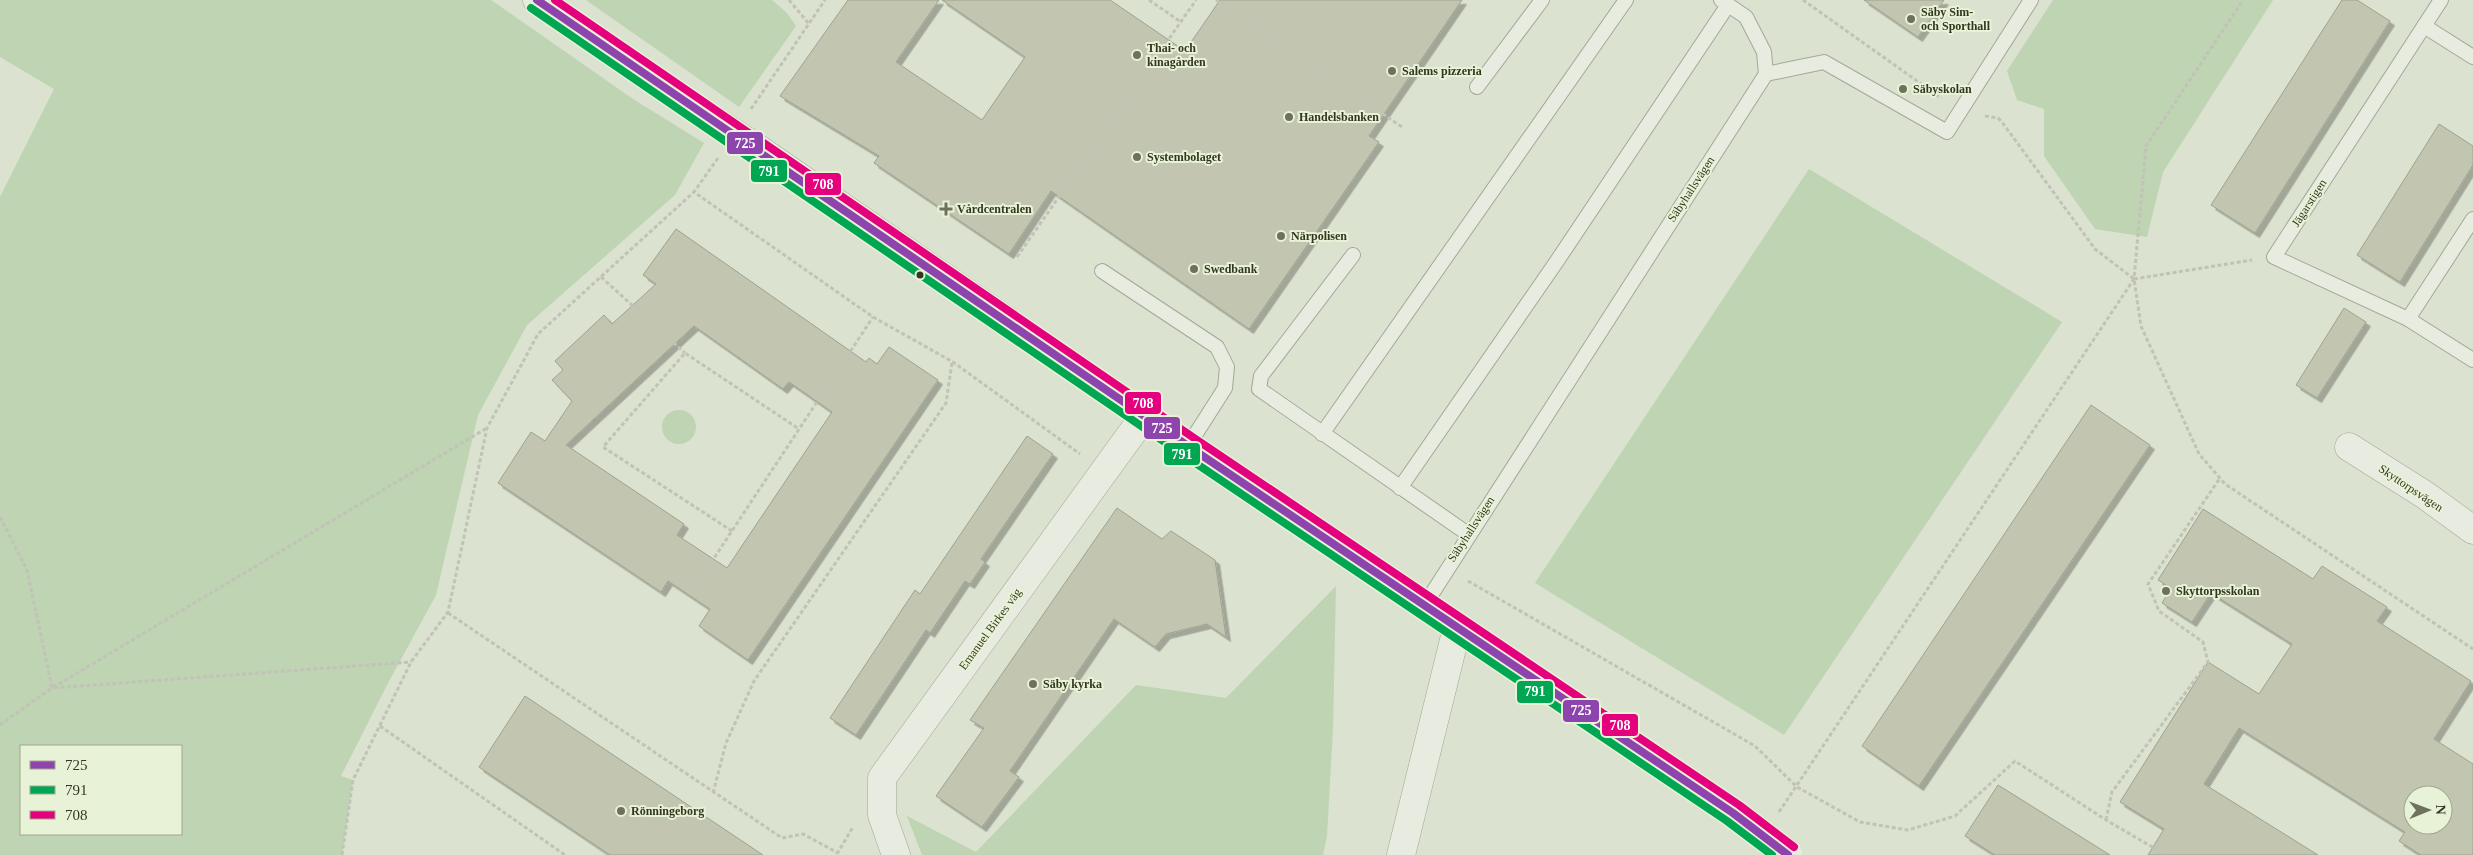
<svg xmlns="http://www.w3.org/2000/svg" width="2473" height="855" viewBox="0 0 2473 855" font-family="Georgia,serif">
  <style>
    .green { fill: #bed4b3; fill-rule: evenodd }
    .building { fill: #c2c6b0; stroke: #9ea28e; fill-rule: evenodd; filter: url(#shadow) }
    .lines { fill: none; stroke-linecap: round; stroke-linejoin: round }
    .service-casing { stroke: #a3a897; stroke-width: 16 }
    .minor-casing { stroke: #a3a897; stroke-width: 29 }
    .tertiary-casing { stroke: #a3a897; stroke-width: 29 }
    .path { stroke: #c0c3b6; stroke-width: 3; stroke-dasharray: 4 2.5; stroke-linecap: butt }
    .service { stroke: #e7ebe0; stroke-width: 14 }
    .minor { stroke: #e7ebe0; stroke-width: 28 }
    .tertiary { stroke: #e7ebe0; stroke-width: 28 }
    .tertiary-bridge-casing { stroke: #a3a897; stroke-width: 29; stroke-linecap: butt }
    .tertiary-bridge { stroke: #e7ebe0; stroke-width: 28 }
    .bus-1-casing { stroke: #e8f2d6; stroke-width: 11 }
    .bus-2-casing { stroke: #e8f2d6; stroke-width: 11 }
    .bus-3-casing { stroke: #e8f2d6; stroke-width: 11 }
    .bus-1 { stroke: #8e44ad; stroke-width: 8 }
    .bus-2 { stroke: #00a651; stroke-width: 8 }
    .bus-3 { stroke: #e5007d; stroke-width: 8 }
    .poi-dot { fill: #6e725d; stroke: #e8f2d6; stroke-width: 2 }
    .bus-dot { fill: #333620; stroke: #e8f2d6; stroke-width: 2 }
    .labels { text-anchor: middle; stroke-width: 4; stroke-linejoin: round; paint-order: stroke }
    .poi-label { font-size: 12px; font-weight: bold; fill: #333620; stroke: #e8f2d6; text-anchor: start }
    .street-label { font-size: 12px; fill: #333620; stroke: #e8f2d6 }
    .line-badge { stroke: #e8f2d6; stroke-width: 2 }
    .badge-label { font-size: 14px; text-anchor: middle; font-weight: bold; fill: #fff }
  </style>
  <defs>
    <filter id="shadow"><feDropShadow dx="4.5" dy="4.5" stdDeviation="0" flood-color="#0004"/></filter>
  </defs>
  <rect width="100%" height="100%" fill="#dbe2cf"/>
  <g class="green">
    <path d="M 0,0 L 491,0 L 633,99 L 704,143 L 675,195 L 527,325 L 478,415 L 436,595 L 387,685 L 341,776 L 353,780 L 342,855 L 0,855 L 0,197 L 54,89 L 0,57 ZM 21,746 L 181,746 L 181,834 L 21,834 Z"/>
    <path d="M 586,0 L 772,0 L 787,13 L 796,26 L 739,107 Z"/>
    <path d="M 2053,0 L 2273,0 L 2163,172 L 2147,237 L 2095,229 L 2044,156 L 2044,109 L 2017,100 L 2007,71 Z"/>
    <path d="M 1809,169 L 2062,322 L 1784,735 L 1535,583 Z"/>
    <circle cx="679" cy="427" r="17"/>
    <path d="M 1336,586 L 1333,729 L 1327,836 L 1323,855 L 922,855 L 907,816 L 976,852 L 1136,685 L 1226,698 Z"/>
  </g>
  <g class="building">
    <path d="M 848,0 L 939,0 L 896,62 L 982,120 L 1025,57 L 942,0 L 1110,0 L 1185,51 L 1220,0 L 1462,0 L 1369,136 L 1379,142 L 1249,329 L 1051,191 L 1009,254 L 874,163 L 879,156 L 780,96 Z"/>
    <path d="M 1864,0 L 1944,0 L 1918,37 Z"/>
    <path d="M 2342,0 L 2357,0 L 2390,21 L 2255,233 L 2211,205 Z"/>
    <path d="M 2439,124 L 2473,146 L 2473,165 L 2400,282 L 2357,255 Z"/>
    <path d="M 676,229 L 866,362 L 869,358 L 877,364 L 889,347 L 938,380 L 748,660 L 699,626 L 710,609 L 668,581 L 661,592 L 498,483 L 531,432 L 545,441 L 572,401 L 552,380 L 563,370 L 555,361 L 604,315 L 612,324 L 656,284 L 643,275 ZM 694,326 L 783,389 L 789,382 L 832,412 L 727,568 L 677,535 L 684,524 L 566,445 Z"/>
    <path d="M 2344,308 L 2366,322 L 2317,398 L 2296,385 Z"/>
    <path d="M 2091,405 L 2150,445 L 1919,786 L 1862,746 Z"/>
    <path d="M 1027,436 L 1053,454 L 981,559 L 985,562 L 970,584 L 965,581 L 930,633 L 926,630 L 856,735 L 830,718 L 915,590 L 920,594 Z"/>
    <path d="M 1117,508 L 1162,539 L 1171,531 L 1215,560 L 1226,637 L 1207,624 L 1166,634 L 1155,647 L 1114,619 L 1010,771 L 1019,777 L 982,827 L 936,796 L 984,728 L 970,720 Z"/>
    <path d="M 2203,509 L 2313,579 L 2322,566 L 2387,607 L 2377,621 L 2471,681 L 2434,739 L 2473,764 L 2473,855 L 2421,855 L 2399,841 L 2405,832 L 2239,728 L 2204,784 L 2318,855 L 2148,855 L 2164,829 L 2120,802 L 2208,662 L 2259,694 L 2292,644 L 2211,593 L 2192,622 L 2162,603 L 2171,588 L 2158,580 ZM 2413,795 L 2443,795 L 2443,825 L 2413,825 Z"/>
    <path d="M 525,696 L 763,855 L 610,855 L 479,767 Z"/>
    <path d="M 1998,785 L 2110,855 L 1995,855 L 1965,836 Z"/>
  </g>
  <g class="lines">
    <defs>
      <g id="service">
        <path d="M 1721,0 L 1746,17 L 1764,52 L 1766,74"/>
        <path d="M 2441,0 L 2274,257 L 2408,319 L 2473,360"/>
        <path d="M 2424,26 L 2473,57"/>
        <path d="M 1477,87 L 1542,0"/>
        <path d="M 1353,255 L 1261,376 L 1259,389 L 1468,534"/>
        <path d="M 1102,271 L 1217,347 L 1227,367 L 1225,388 L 1188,446"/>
        <path d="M 2408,319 L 2473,219"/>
        <path d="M 1322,434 L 1626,0"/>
        <path d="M 1400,488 L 1557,261 L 1728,5"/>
        <path d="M 1424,606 L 1766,74 L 1824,62 L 1947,132 L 2031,0"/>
      </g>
      <g id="minor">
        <path d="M 2349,447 L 2425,495 L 2473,530"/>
        <path d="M 896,855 L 882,815 L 882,778 L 1145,415"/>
        <path d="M 1401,855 L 1457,628"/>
      </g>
      <g id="tertiary">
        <path d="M 537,0 L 712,119"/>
        <path d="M 757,148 L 1188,446 L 1733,813"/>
      </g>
    </defs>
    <use href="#service" class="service-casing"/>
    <use href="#minor" class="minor-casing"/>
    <use href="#tertiary" class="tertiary-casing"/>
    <g class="path">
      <path d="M 789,0 L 809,24"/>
      <path d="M 1149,0 L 1181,22"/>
      <path d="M 1216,0 L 1402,127"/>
      <path d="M 1803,0 L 1941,98"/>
      <path d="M 751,109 L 825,0"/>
      <path d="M 1985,116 L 1998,118 L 2002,122 L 2095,249 L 2134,279 L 2141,326 L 2199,454 L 2225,484 L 2473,649"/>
      <path d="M 718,158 L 694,192 L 873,317 L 953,362 L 1080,454"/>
      <path d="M 1017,257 L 1196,0"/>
      <path d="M 601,277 L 685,353"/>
      <path d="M 2134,279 L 2252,260"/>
      <path d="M 0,517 L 27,570 L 52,688 L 411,662"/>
      <path d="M 732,531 L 603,447 L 685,353 L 799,429"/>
      <path d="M 1468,581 L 1755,746 L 1797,787 L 1860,822 L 1908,830 L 1955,816 L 2015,761 L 2106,820 L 2166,855"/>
      <path d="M 693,590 L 873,317"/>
      <path d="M 448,613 L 782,838 L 803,834 L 838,853"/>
      <path d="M 0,725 L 52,688 L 487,428"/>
      <path d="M 380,726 L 565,855"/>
      <path d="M 713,793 L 726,743 L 754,681 L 946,403 L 952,362"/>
      <path d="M 1779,812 L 2134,279 L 2146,146 L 2243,0"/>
      <path d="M 2106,820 L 2112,792 L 2208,662 L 2203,642 L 2159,611 L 2148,584 L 2220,478"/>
      <path d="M 837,854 L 853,827"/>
      <path d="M 342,855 L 353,780 L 411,662 L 448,612 L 487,428 L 538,334 L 694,192"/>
    </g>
    <use href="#service" class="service"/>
    <use href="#minor" class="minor"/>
    <use href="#tertiary" class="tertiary"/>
    <defs>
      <g id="tertiary-bridge">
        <path d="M 712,119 L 757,148"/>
        <path d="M 1733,813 L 1788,854"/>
      </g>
    </defs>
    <use href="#tertiary-bridge" class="tertiary-bridge-casing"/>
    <use href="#tertiary-bridge" class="tertiary-bridge"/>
    <defs>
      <path id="bus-1" d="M 537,0 L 1188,446 L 1733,813 L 1788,855"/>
      <path id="bus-2" d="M 531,8 L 1182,454 L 1727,821 L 1772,855"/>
      <path id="bus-3" d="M 555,0 L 1194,438 L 1739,805 L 1794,847"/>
    </defs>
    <use href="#bus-1" class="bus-1-casing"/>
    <use href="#bus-2" class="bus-2-casing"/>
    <use href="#bus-3" class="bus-3-casing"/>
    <use href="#bus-1" class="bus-1"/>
    <use href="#bus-2" class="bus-2"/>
    <use href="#bus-3" class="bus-3"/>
  </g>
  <g class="poi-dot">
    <circle cx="1911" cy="19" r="5"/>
    <circle cx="1137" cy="55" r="5"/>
    <circle cx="1392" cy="71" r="5"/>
    <circle cx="1903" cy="89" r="5"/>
    <circle cx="1289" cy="117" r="5"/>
    <circle cx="1137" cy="157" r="5"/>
    <path d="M943.5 201.5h5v5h5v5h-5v5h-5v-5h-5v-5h5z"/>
    <circle cx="1281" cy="236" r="5"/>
    <circle cx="1194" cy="269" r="5"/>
    <circle cx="2166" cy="591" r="5"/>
    <circle cx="1033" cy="684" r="5"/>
    <circle cx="621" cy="811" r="5"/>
  </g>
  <circle class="bus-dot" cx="920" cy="275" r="4.5"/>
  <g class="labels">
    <g class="poi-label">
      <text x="1921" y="16">Säby Sim-<tspan x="1921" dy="14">och Sporthall</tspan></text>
      <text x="1147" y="52">Thai- och<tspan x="1147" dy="14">kinagården</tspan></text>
      <text x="1402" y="75">Salems pizzeria</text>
      <text x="1913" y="93">Säbyskolan</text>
      <text x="1299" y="121">Handelsbanken</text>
      <text x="1147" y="161">Systembolaget</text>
      <text x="957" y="213">Vårdcentralen</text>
      <text x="1291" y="240">Närpolisen</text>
      <text x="1204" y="273">Swedbank</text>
      <text x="2176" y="595">Skyttorpsskolan</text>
      <text x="1043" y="688">Säby kyrka</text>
      <text x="631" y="815">Rönningeborg</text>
    </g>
    <g class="street-label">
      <text transform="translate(1691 189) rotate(-57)" y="4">Säbyhallsvägen</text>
      <text transform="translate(2309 203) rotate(-57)" y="4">Jägarstigen</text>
      <text transform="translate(2411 488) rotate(34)" y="4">Skyttorpsvägen</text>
      <text transform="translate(1471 529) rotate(-57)" y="4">Säbyhallsvägen</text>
      <text transform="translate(990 629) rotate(-54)" y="4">Emanuel Birkes väg</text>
    </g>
  </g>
  <g class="line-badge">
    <rect x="726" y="131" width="38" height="24" rx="5" fill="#8e44ad"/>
    <rect x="750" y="159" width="38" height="24" rx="5" fill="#00a651"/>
    <rect x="804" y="172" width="38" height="24" rx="5" fill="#e5007d"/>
    <rect x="1124" y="391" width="38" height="24" rx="5" fill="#e5007d"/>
    <rect x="1143" y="416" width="38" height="24" rx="5" fill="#8e44ad"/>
    <rect x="1163" y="442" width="38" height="24" rx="5" fill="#00a651"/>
    <rect x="1516" y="680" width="38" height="24" rx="5" fill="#00a651"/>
    <rect x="1562" y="699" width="38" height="24" rx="5" fill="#8e44ad"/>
    <rect x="1601" y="713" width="38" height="24" rx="5" fill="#e5007d"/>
  </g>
  <g class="badge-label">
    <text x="745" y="148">725</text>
    <text x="769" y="176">791</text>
    <text x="823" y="189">708</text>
    <text x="1143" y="408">708</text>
    <text x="1162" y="433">725</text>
    <text x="1182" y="459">791</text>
    <text x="1535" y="696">791</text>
    <text x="1581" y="715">725</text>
    <text x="1620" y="730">708</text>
  </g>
  <rect x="20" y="745" width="162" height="90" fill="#e8f2d6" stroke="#a0a78d"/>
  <rect x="30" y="761" width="25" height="8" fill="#8e44ad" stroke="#a0a78d"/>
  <text x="65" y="770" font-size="15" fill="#333620">725</text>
  <rect x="30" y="786" width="25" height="8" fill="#00a651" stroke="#a0a78d"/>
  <text x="65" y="795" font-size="15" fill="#333620">791</text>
  <rect x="30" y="811" width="25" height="8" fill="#e5007d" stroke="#a0a78d"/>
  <text x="65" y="820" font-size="15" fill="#333620">708</text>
  <g transform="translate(2428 810) rotate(89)"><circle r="24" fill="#e8f2d6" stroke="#a0a78d"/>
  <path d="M0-4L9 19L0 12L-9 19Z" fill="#6e725d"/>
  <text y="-8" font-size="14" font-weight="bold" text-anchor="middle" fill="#333620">N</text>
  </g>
</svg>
